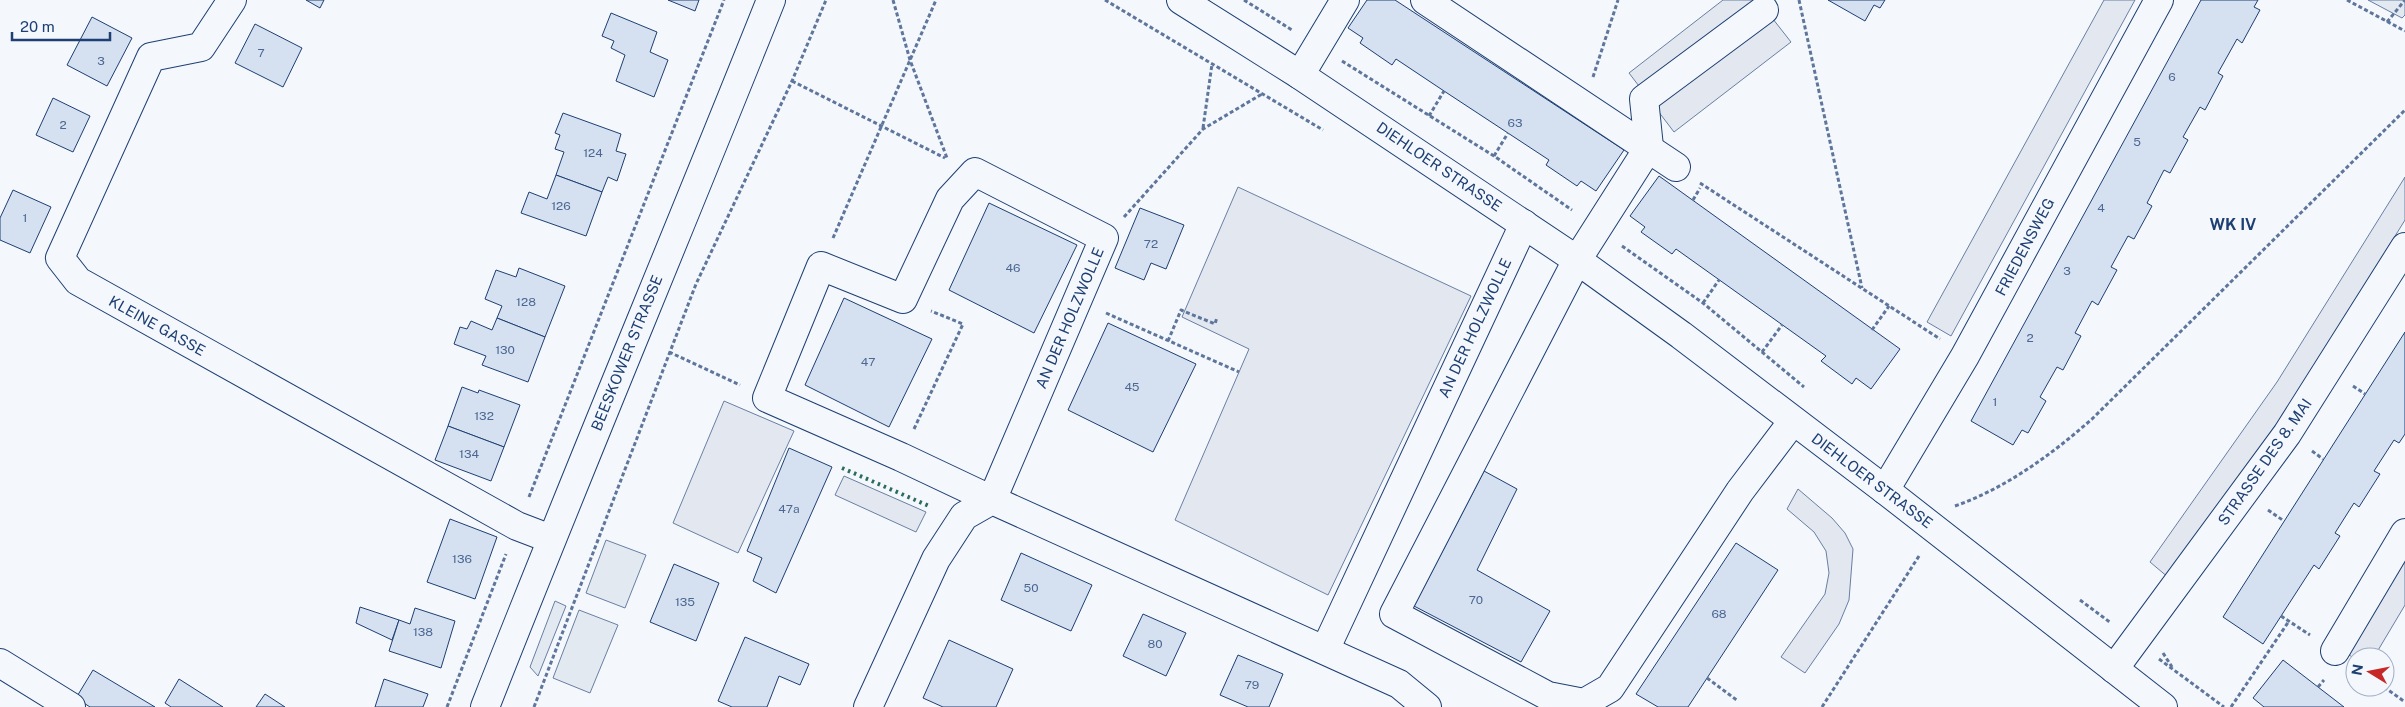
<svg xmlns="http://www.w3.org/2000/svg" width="2405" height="707" viewBox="0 0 2405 707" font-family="'Public Sans',sans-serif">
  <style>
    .green { fill: #e3e9f0; stroke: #687fa3 }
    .parking { fill: #e3e8f0; stroke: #687fa3 }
    .building { fill: #d5e0f0; stroke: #1d3f73 }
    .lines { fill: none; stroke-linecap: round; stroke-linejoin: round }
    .minor-casing { stroke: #1d3f73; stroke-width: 30 }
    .major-casing { stroke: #1d3f73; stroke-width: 30 }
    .path { stroke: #5e769c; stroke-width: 3; stroke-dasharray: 4 2.5; stroke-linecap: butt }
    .minor { stroke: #f4f7fb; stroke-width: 28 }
    .major { stroke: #f4f7fb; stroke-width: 28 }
    .hedge { stroke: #2c6c60; stroke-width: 4; stroke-dasharray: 2.5 4; stroke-linecap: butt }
    .labels { text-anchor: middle; stroke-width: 4; stroke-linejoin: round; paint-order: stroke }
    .number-label { font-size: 12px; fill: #4b6792 }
    .street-label { font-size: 15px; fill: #1d3f73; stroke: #f4f7fb }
    .neighbourhood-label { font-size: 16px; font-weight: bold; fill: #1d3f73; stroke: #f4f7fb }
  </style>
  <rect width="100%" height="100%" fill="#f4f7fb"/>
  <g class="green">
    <path d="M 2368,0 L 2405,0 L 2405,15 L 2402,18 Z"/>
    <path d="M 606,540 L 646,555 L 625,608 L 586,593 Z"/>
    <path d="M 555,601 L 566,606 L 538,676 L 530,667 Z"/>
    <path d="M 579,610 L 618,625 L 590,693 L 553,678 Z"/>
  </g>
  <g class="parking">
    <path d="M 1723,0 L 1758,0 L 1791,42 L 1674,132 L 1629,73 Z"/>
    <path d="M 2104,0 L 2135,0 L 1951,336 L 1927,322 Z"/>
    <path d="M 2405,177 L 2405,220 L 2294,399 L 2169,578 L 2150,562 L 2277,382 Z"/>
    <path d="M 1238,187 L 1471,296 L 1328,595 L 1175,520 L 1249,349 L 1182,317 Z"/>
    <path d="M 724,401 L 794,431 L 738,553 L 673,523 Z"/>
    <path d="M 844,476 L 926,512 L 916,532 L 835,495 Z"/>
    <path d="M 1798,489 L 1832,518 L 1845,533 L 1853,549 L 1849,600 L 1839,624 L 1805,673 L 1781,657 L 1825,594 L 1829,573 L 1826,551 L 1814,532 L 1787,509 Z"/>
    <path d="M 2405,549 L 2405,605 L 2374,657 L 2355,659 L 2345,652 Z"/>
  </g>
  <g class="building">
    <path d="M 306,0 L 324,0 L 320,8 Z"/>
    <path d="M 668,0 L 699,0 L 695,11 Z"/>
    <path d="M 1367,0 L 1395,0 L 1624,150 L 1596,191 L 1581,181 L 1577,186 L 1546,165 L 1549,160 L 1444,91 L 1396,59 L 1392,65 L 1360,43 L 1363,38 L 1348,28 Z"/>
    <path d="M 1828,0 L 1885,0 L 1880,8 L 1874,5 L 1865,21 Z"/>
    <path d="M 2201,0 L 2258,0 L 2254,7 L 2260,10 L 2242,43 L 2237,39 L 2218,73 L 2223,76 L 2205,110 L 2200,107 L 2183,137 L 2188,140 L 2170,173 L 2164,170 L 2147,203 L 2152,206 L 2134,239 L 2128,236 L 2111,267 L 2117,270 L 2098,305 L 2092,301 L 2075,333 L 2081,336 L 2063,370 L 2057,367 L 2040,397 L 2046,401 L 2028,433 L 2022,430 L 2013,445 L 1971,421 Z"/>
    <path d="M 611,13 L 657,32 L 650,52 L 668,60 L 654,97 L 616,81 L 625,55 L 611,48 L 614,41 L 602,36 Z"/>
    <path d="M 92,17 L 132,38 L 107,86 L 67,65 Z"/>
    <path d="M 255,24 L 302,48 L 283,87 L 235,63 Z"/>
    <path d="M 53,98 L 90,116 L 73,152 L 36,135 Z"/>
    <path d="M 563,113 L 621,134 L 616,151 L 626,154 L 617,181 L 608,177 L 602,192 L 556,175 L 564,152 L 555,149 L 560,135 L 555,133 Z"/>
    <path d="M 556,175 L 602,192 L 586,236 L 521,213 L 529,192 L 547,199 Z"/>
    <path d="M 1659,176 L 1900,349 L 1871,389 L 1856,378 L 1852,384 L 1821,361 L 1826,356 L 1676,249 L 1672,254 L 1641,232 L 1645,227 L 1630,216 Z"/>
    <path d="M 13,190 L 51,207 L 30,253 L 0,240 L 0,218 Z"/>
    <path d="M 989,203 L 1077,245 L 1034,333 L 949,290 Z"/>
    <path d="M 1140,208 L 1184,225 L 1166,269 L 1151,263 L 1144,280 L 1115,268 Z"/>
    <path d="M 519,268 L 565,286 L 545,337 L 497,318 L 502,306 L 485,299 L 496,270 L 516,277 Z"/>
    <path d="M 844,298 L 932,339 L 889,427 L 805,385 Z"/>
    <path d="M 497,318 L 545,337 L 528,382 L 482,365 L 486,356 L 454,344 L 460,327 L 467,329 L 471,321 L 492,330 Z"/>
    <path d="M 1108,323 L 1196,364 L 1153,452 L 1068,410 Z"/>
    <path d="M 2405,332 L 2405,434 L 2399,443 L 2394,440 L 2374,471 L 2380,474 L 2359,507 L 2354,503 L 2335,533 L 2340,536 L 2319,569 L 2314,565 L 2263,644 L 2223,617 Z"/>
    <path d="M 462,387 L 478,393 L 479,390 L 520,405 L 504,447 L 448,426 Z"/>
    <path d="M 448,426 L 504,447 L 491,481 L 435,460 Z"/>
    <path d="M 789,448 L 832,467 L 776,593 L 753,581 L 762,558 L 747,551 Z"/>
    <path d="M 1484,471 L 1517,489 L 1477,570 L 1550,611 L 1521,662 L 1414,606 Z"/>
    <path d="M 450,519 L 497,537 L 475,599 L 427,582 Z"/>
    <path d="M 1736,543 L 1778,570 L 1688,707 L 1658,707 L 1636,694 Z"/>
    <path d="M 1021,553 L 1092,585 L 1071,631 L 1001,600 Z"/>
    <path d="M 674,564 L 719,583 L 696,641 L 650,622 Z"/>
    <path d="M 360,607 L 399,620 L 392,640 L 356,623 Z"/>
    <path d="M 415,608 L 455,621 L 441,668 L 389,651 L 399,620 L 410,624 Z"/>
    <path d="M 1143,614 L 1186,633 L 1166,676 L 1123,656 Z"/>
    <path d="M 745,637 L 809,664 L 800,685 L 779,676 L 767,707 L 732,707 L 718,701 Z"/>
    <path d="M 949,640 L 1013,669 L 996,707 L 943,707 L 923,698 Z"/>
    <path d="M 1238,655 L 1283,674 L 1269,707 L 1248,707 L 1220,695 Z"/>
    <path d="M 2283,660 L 2318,687 L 2344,707 L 2264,707 L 2253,698 Z"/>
    <path d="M 93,670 L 155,707 L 90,707 L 76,698 Z"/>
    <path d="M 179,679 L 223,707 L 171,707 L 165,703 Z"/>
    <path d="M 384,679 L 428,694 L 423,707 L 375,707 Z"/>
    <path d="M 265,694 L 285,707 L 256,707 Z"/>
  </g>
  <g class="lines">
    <defs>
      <g id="minor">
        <path d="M 232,0 L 201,47 L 151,57 L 60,258 L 78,281 L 517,526 L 551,539"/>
        <path d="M 1181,0 L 1300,75 L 1577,260 L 1681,335 L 1885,490 L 2163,707"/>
        <path d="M 1425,0 L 1676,167"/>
        <path d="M 1764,10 L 1644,99 L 1649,147 L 1577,260 L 1394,614 L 1548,696 L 1584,703 L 1610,688 L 1740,491 L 1793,421"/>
        <path d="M 1300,75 L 1345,0"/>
        <path d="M 975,172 L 1104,238 L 992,500 L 901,457 L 767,398 L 821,266 L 903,299 L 950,199 Z"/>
        <path d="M 1885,490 L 1965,356 L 2159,0"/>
        <path d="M 1325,650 L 1524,224"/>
        <path d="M 2335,651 L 2405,533"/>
        <path d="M 0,663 L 71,707"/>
        <path d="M 2114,669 L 2287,434 L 2405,247"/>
        <path d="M 868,707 L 936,559 L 964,516 L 992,500 L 1399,684 L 1427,707"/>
      </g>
      <path id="major" d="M 485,707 C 578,470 677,236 771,0"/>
    </defs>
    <use href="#minor" class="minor-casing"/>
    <use href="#major" class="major-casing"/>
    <g class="path">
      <path d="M 893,0 L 910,60 L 947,158"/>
      <path d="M 1105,0 L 1323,130"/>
      <path d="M 1244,0 L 1292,30"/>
      <path d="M 1799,0 L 1862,288"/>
      <path d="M 2347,0 L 2405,31"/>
      <path d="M 2387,22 L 2405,0"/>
      <path d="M 1342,61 L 1494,156 L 1572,210"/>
      <path d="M 1593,77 L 1618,0"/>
      <path d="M 792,81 L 945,158"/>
      <path d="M 1429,116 L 1444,91"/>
      <path d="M 1203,128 L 1212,64"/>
      <path d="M 1494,156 L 1508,133"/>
      <path d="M 1700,183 L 1940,339"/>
      <path d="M 1693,200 L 1700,188"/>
      <path d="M 1124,217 L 1203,129 L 1262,94"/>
      <path d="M 833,238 L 936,0"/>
      <path d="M 1622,246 L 1703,303 L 1804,387"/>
      <path d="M 1703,303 L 1719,280"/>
      <path d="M 1106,313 L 1239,372"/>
      <path d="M 1872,330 L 1889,306"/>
      <path d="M 1168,341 L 1181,310 L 1215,324 L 1217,317"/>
      <path d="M 669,352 L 740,385"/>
      <path d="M 1762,352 L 1782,325"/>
      <path d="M 2353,386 L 2365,394"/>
      <path d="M 914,429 L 963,324 L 931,311"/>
      <path d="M 2312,451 L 2323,459"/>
      <path d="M 529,497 L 724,0"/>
      <path d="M 1955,506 C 2006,488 2051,455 2092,419 L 2405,110"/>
      <path d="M 2268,510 L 2284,521"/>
      <path d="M 2080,600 L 2111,623"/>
      <path d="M 2281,616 L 2310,635"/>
      <path d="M 2163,653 L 2172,667"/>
      <path d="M 2159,659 L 2224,707"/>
      <path d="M 1707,678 L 1738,701"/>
      <path d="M 2318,687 L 2324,680"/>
      <path d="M 2384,687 L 2405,702"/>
      <path d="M 447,707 L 506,554"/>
      <path d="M 534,707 L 696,284 L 792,81 L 826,0"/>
      <path d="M 1822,707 L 1919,556"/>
      <path d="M 2231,707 L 2289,621"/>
    </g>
    <use href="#minor" class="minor"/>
    <use href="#major" class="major"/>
    <path class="hedge" d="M 842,468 L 929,506"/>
  </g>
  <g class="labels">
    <g class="number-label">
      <text x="261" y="57">7</text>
      <text x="101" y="65">3</text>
      <text x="2172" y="81">6</text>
      <text x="1515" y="127">63</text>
      <text x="63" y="129">2</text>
      <text x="2137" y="146">5</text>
      <text x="593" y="157">124</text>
      <text x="561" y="210">126</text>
      <text x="2101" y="212">4</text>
      <text x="25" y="222">1</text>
      <text x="1151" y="248">72</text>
      <text x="1013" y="272">46</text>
      <text x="2067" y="275">3</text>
      <text x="526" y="306">128</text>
      <text x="2030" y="342">2</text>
      <text x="505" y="354">130</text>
      <text x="868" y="366">47</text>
      <text x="1132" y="391">45</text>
      <text x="1995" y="406">1</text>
      <text x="484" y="420">132</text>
      <text x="469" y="458">134</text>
      <text x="789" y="513">47a</text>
      <text x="462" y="563">136</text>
      <text x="1031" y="592">50</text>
      <text x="1476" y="604">70</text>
      <text x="685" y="606">135</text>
      <text x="1719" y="618">68</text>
      <text x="423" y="636">138</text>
      <text x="1155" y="648">80</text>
      <text x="1252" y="689">79</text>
    </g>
    <g class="street-label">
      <text transform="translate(1439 167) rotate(34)" y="5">DIEHLOER STRASSE</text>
      <text transform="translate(2025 247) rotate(-62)" y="5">FRIEDENSWEG</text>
      <text transform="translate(1070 318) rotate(-67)" y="5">AN DER HOLZWOLLE</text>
      <text transform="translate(157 326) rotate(29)" y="5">KLEINE GASSE</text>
      <text transform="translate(1475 328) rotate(-65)" y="5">AN DER HOLZWOLLE</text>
      <text transform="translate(627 353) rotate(-68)" y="5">BEESKOWER STRASSE</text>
      <text transform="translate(2265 462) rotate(-55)" y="5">STRASSE DES 8. MAI</text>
      <text transform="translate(1872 481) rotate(37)" y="5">DIEHLOER STRASSE</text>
    </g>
    <g class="neighbourhood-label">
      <text x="2233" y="230">WK IV</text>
    </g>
  </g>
  <g transform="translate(2370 672) rotate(280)"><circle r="24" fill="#f4f7fb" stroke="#9eadc5"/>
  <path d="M0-4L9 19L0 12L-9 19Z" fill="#c62828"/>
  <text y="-8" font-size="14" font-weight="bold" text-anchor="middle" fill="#1d3f73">N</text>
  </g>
  <path d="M12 32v8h98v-8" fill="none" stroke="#1d3f73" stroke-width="2.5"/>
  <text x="20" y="32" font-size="15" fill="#1d3f73" stroke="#f4f7fb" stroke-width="4" paint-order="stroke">20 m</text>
</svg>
